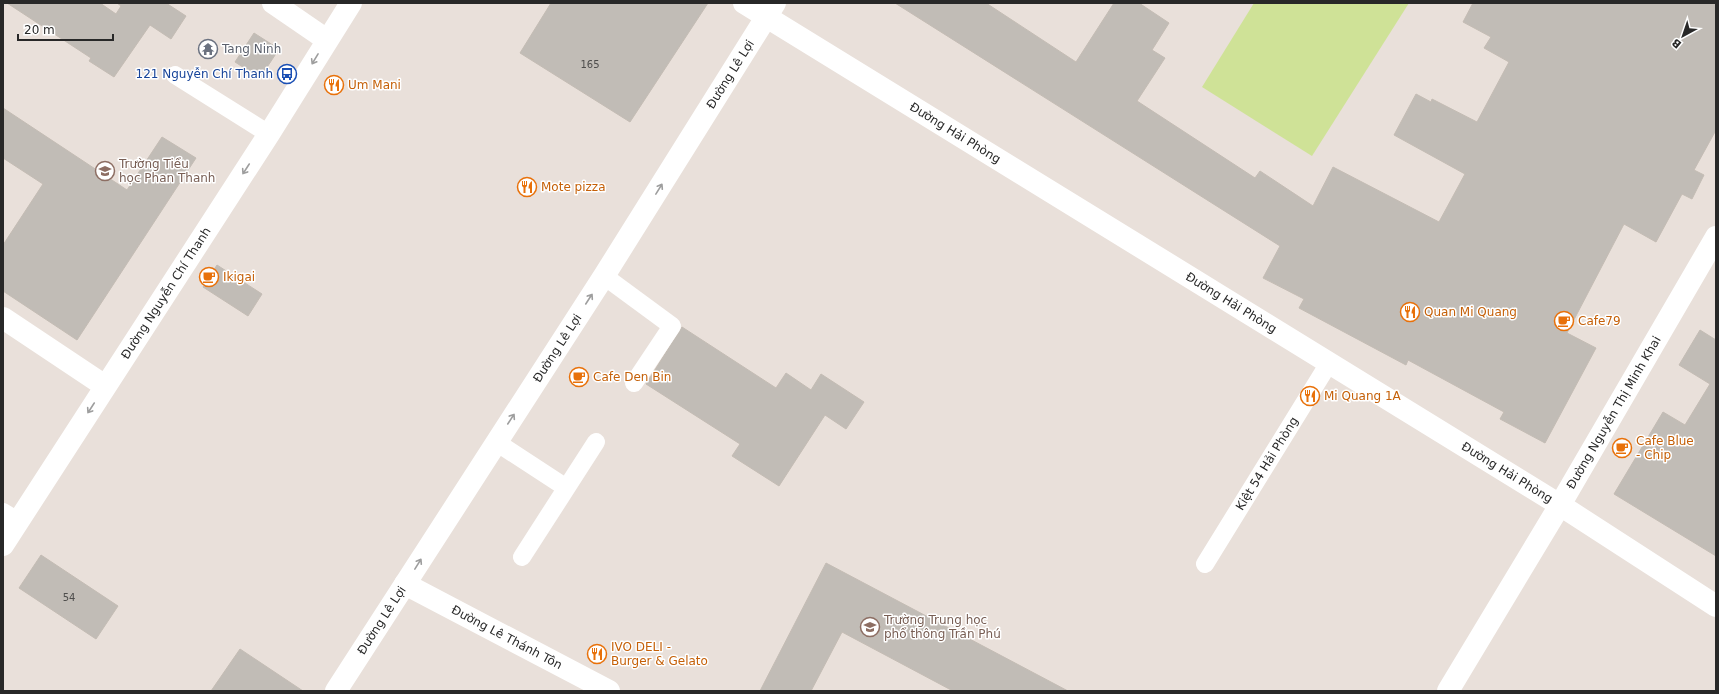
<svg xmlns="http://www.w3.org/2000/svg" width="1719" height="694" viewBox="0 0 1719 694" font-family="'DejaVu Sans',sans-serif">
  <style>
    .pitch { fill: #cfe297 }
    .building { fill: #c1bcb6; stroke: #c4bcb4 }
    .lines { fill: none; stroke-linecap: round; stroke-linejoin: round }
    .lane { stroke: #fff; stroke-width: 18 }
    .street { stroke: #fff; stroke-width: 22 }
    .secondary { stroke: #fff; stroke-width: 22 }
    .oneway { stroke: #9e9e9e }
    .labels { text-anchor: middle; stroke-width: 3; stroke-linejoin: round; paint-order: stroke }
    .number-label { font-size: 10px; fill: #4e4d4c }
    .worship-label { font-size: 12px; fill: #5b616d; stroke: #fff; text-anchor: start }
    .transit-label { font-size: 12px; fill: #164399; stroke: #fff; text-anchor: end }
    .street-label { font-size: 12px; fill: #282828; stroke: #fff }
    .food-label { font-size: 12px; fill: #c56008; stroke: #fff; text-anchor: start }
    .education-label { font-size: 12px; fill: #785e54; stroke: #fff; text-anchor: start }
  </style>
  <rect width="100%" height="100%" fill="#e9e0da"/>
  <path class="pitch" d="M 1254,3 L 1409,3 L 1312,156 L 1202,87 Z"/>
  <g class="building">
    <path d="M 7,3 L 100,3 L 116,14 L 121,6 L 117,3 L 166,3 L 186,16 L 171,39 L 150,25 L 114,77 L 89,61 L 91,58 Z"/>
    <path d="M 551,3 L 708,3 L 630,122 L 520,53 Z"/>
    <path d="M 895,3 L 986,3 L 1076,62 L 1114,3 L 1139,3 L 1169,23 L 1152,50 L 1165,58 L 1137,101 L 1255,178 L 1260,171 L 1313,206 L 1333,167 L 1439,222 L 1465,174 L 1394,135 L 1416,94 L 1431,102 L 1432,99 L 1477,122 L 1509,62 L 1484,48 L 1491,37 L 1463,22 L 1473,3 L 1716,3 L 1716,130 L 1694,170 L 1704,175 L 1692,199 L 1682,194 L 1656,242 L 1624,224 L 1567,333 L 1596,348 L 1545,443 L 1500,419 L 1504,412 L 1408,360 L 1406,365 L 1299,308 L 1304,299 L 1263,278 L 1280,246 Z"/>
    <path d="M 254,33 L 279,49 L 260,78 L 235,62 Z"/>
    <path d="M 3,108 L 127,190 L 162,137 L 196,158 L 77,340 L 3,291 L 3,245 L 43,184 L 3,158 Z"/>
    <path d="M 217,265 L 262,294 L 248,316 L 203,287 Z"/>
    <path d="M 682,327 L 776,388 L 786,373 L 811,390 L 821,374 L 864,402 L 846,429 L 825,415 L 779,486 L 732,456 L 740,444 L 646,384 Z"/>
    <path d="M 1700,330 L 1716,340 L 1716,556 L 1614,494 L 1663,412 L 1685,425 L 1710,384 L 1679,365 Z"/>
    <path d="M 41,555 L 118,606 L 96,639 L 19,588 Z"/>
    <path d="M 826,563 L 1068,691 L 953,691 L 842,632 L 811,691 L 760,691 Z"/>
    <path d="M 240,649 L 303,691 L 211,691 Z"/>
  </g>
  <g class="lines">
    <g class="lane">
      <path d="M 175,75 L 269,134"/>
      <path d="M 604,276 L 672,326 L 634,383"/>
      <path d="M 496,442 L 565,487"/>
      <path d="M 3,512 L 18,521"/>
      <path d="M 522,557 L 596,442"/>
      <path id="s1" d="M 1205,564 L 1329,363"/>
    </g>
    <g class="street">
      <path d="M 273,3 L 327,40"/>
      <path d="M 3,318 L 105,386"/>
      <path id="s2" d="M 405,584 L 609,691"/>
      <path id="s3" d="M 1448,691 L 1560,505 L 1716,237"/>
    </g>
    <g class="secondary">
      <path id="s4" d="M 744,3 L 1560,505 L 1716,606"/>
      <path id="s5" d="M 3,545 L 269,134 L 351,3"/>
      <path id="s6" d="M 336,691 L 604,276 L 775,3"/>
    </g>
  </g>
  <defs><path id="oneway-shaft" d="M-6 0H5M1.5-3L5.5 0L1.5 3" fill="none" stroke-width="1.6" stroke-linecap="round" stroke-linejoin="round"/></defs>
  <g class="oneway">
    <use href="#oneway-shaft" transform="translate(315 59) rotate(121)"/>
    <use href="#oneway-shaft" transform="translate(246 169) rotate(123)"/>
    <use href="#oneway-shaft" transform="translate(659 189) rotate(-58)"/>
    <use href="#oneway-shaft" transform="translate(589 299) rotate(-57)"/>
    <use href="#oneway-shaft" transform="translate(91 408) rotate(123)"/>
    <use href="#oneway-shaft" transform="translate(511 419) rotate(-57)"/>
    <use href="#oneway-shaft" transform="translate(418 564) rotate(-58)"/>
  </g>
  <defs>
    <symbol id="temple-ring" viewBox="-11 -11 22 22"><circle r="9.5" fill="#fff" stroke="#6b7280" stroke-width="1.5"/><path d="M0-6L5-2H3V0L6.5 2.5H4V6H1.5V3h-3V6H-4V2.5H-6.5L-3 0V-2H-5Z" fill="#6b7280"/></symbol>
    <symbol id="bus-ring" viewBox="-11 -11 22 22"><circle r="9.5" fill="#fff" stroke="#1a4fb4" stroke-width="1.5"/><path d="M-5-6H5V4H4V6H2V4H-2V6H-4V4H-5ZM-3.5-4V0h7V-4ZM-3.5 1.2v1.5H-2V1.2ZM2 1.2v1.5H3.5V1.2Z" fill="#1a4fb4"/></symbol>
    <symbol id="restaurant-ring" viewBox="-11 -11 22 22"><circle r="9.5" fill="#fff" stroke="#e8710a" stroke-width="1.5"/><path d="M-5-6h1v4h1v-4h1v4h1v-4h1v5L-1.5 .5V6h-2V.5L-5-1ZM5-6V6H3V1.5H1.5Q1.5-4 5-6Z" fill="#e8710a"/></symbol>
    <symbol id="school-ring" viewBox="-11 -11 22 22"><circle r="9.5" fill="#fff" stroke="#8d6e63" stroke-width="1.5"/><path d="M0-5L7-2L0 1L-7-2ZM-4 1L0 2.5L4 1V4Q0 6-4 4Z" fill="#8d6e63"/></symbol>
    <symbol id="cafe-ring" viewBox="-11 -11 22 22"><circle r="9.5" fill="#fff" stroke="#e8710a" stroke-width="1.5"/><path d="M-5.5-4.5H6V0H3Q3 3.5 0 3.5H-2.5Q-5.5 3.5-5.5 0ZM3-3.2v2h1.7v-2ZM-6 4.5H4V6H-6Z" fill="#e8710a"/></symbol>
  </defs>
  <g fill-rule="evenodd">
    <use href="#temple-ring" x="197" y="38" width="22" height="22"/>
    <use href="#bus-ring" x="276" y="63" width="22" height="22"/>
    <use href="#restaurant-ring" x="323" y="74" width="22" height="22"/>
    <use href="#school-ring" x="94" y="160" width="22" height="22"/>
    <use href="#restaurant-ring" x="516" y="176" width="22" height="22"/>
    <use href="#cafe-ring" x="198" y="266" width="22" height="22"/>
    <use href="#restaurant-ring" x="1399" y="301" width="22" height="22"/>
    <use href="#cafe-ring" x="1553" y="310" width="22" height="22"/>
    <use href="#cafe-ring" x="568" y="366" width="22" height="22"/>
    <use href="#restaurant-ring" x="1299" y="385" width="22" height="22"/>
    <use href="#cafe-ring" x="1611" y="437" width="22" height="22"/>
    <use href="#school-ring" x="859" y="616" width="22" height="22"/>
    <use href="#restaurant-ring" x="586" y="643" width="22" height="22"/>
  </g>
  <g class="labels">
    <g class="number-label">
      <text x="590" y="68">165</text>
      <text x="69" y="601">54</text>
    </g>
    <g class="worship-label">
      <text x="222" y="53">Tang Ninh</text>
    </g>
    <g class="transit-label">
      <text x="273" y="78">121 Nguyễn Chí Thanh</text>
    </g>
    <g class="street-label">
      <text dy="4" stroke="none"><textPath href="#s6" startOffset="732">Đường Lê Lợi</textPath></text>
      <text dy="4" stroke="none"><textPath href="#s4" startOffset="248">Đường Hải Phòng</textPath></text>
      <text dy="4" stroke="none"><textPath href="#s5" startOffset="300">Đường Nguyễn Chí Thanh</textPath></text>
      <text dy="4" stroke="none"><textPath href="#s4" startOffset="572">Đường Hải Phòng</textPath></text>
      <text dy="4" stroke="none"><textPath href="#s6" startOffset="408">Đường Lê Lợi</textPath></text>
      <text dy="4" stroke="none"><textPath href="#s3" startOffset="324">Đường Nguyễn Thị Minh Khai</textPath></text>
      <text dy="4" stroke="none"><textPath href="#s1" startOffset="118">Kiệt 54 Hải Phòng</textPath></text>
      <text dy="4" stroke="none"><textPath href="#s4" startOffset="896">Đường Hải Phòng</textPath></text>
      <text dy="4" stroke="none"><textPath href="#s6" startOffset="84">Đường Lê Lợi</textPath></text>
      <text dy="4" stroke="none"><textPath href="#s2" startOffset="115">Đường Lê Thánh Tôn</textPath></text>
    </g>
    <g class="food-label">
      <text x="348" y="89">Um Mani</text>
      <text x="541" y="191">Mote pizza</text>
      <text x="223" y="281">Ikigai</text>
      <text x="1424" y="316">Quan Mi Quang</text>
      <text x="1578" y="325">Cafe79</text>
      <text x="593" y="381">Cafe Den Bin</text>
      <text x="1324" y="400">Mi Quang 1A</text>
      <text x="1636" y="445">Cafe Blue<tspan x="1636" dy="14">- Chip</tspan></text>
      <text x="611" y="651">IVO DELI -<tspan x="611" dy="14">Burger &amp; Gelato</tspan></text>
    </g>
    <g class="education-label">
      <text x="119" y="168">Trường Tiểu<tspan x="119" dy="14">học Phan Thanh</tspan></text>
      <text x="884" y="624">Trường Trung học<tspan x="884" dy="14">phổ thông Trần Phú</tspan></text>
    </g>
  </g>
  <rect width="1719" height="694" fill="none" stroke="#282828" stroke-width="8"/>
  <g transform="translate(1683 36) rotate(220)" stroke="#ffffff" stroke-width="3" paint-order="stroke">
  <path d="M0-3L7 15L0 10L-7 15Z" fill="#282828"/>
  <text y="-6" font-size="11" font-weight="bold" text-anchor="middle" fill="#282828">B</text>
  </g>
  <path d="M18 34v6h95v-6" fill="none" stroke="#282828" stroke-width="2"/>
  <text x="24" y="34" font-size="12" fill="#282828" stroke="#ffffff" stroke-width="3" paint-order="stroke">20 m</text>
</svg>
